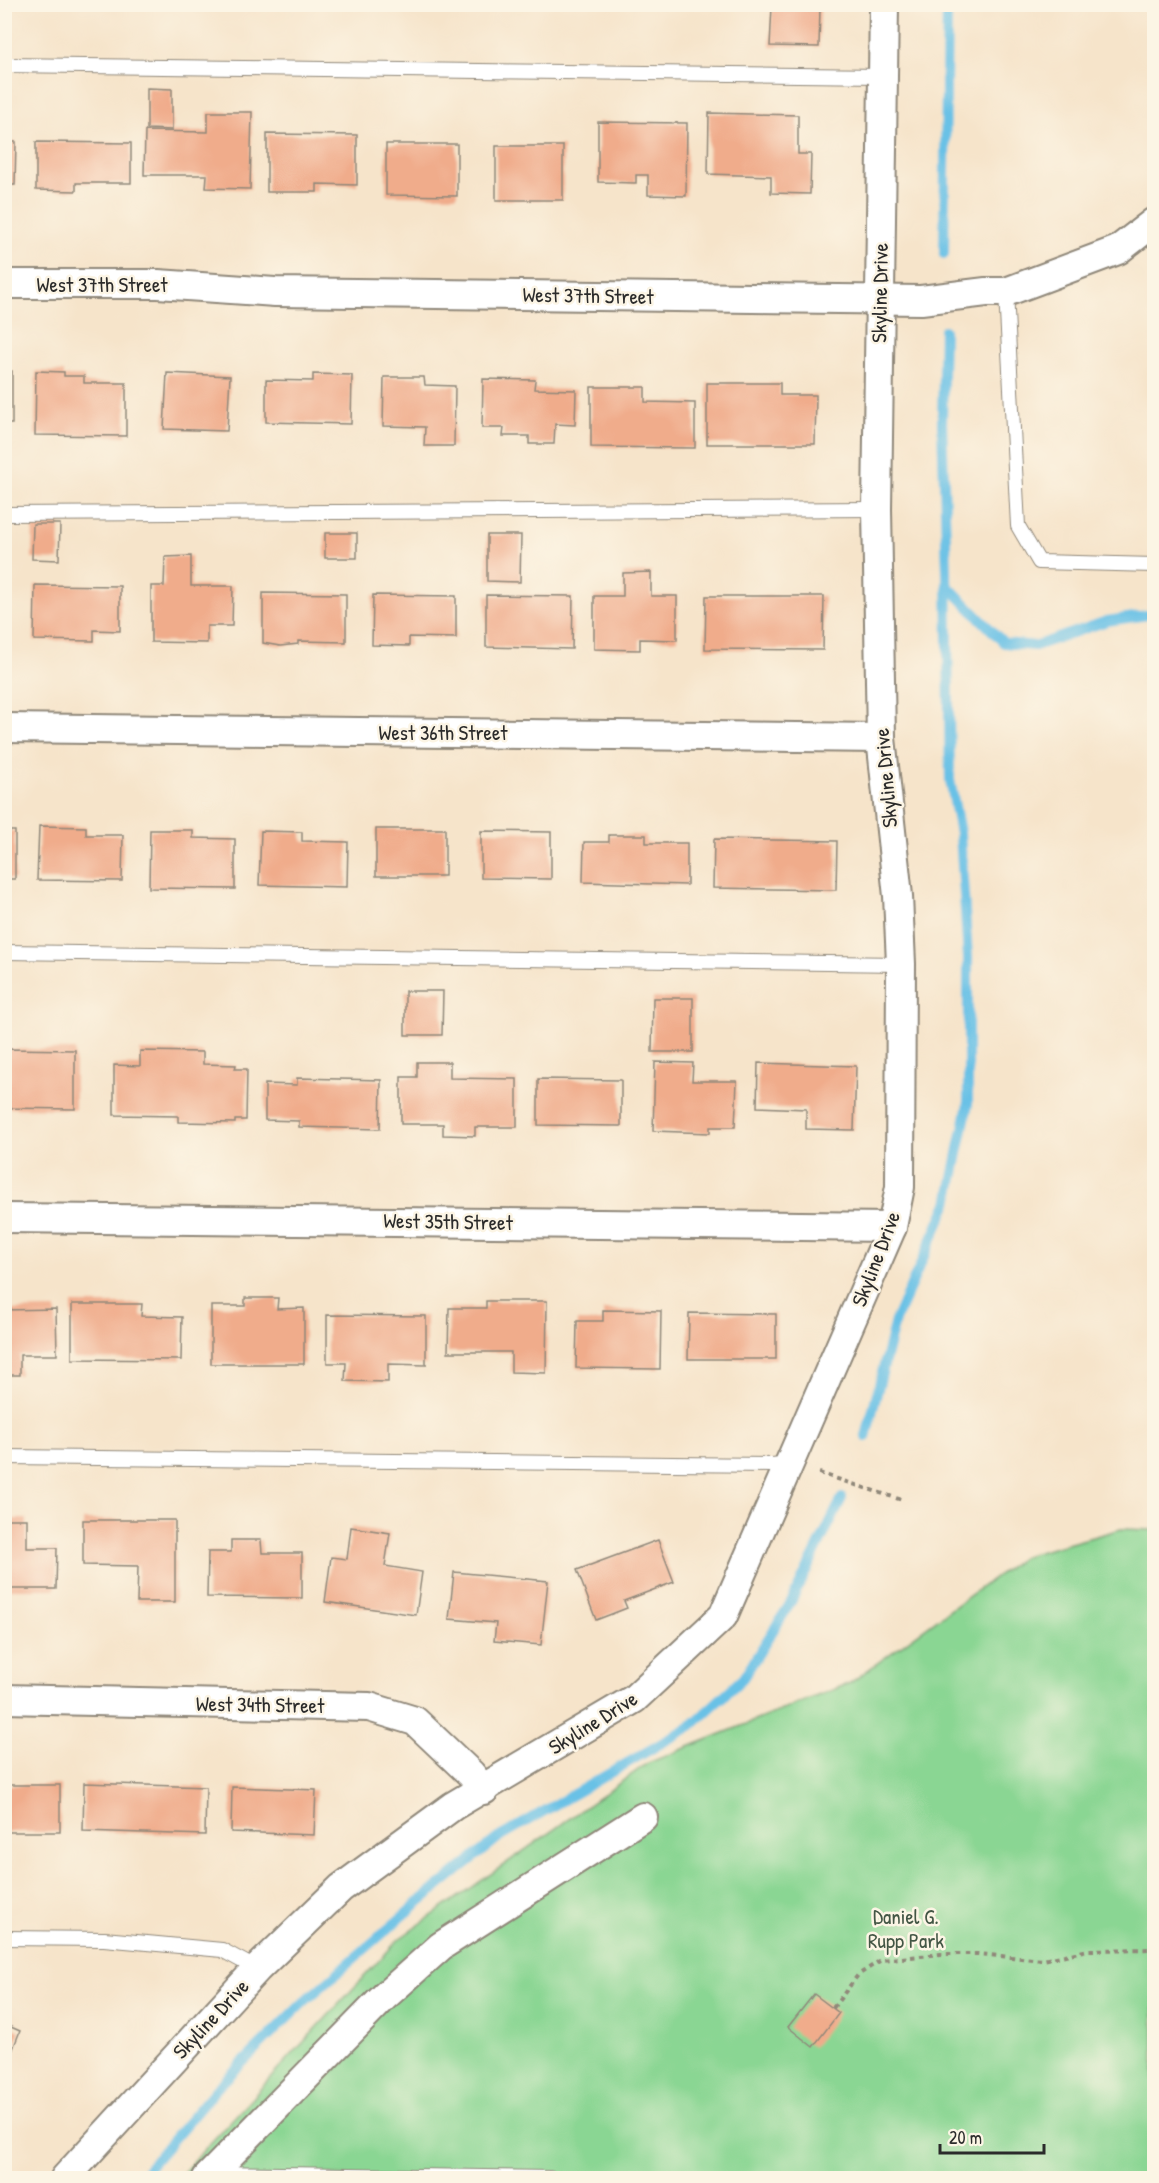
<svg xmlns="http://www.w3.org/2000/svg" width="1159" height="2183" viewBox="0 0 1159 2183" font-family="'Patrick Hand',sans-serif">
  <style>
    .green { fill: #8ad693; stroke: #5a805f; stroke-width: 1.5 }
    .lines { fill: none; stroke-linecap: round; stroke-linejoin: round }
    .stream { stroke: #69c1e6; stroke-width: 10 }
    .building { fill: #f0ac8b }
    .service-casing { stroke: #90887a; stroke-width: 16 }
    .minor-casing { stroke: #90887a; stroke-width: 32 }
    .path { stroke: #90887a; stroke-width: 4; stroke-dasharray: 4.5 4.5; stroke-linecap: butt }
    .service { stroke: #fff; stroke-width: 14 }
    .minor { stroke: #fff; stroke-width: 28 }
    .labels { text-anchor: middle; stroke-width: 5; stroke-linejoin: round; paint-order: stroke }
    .street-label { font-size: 21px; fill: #2b2b2b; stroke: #fcf5e5 }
    .park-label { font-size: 21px; fill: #435645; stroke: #fcf5e5 }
  </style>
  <rect width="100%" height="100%" fill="#fcf5e5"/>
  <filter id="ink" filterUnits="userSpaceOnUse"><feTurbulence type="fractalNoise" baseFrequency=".0167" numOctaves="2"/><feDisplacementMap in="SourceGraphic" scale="12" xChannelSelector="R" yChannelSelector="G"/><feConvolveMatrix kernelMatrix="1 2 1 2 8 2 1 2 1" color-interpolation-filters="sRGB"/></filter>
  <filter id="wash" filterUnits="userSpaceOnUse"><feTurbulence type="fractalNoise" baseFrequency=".008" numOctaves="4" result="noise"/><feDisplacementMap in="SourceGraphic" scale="24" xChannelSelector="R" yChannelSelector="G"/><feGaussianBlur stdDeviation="1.35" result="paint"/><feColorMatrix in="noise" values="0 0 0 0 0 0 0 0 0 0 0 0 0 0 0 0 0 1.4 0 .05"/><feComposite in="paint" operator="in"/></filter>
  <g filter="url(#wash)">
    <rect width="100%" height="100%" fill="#f6e4ca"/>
    <path class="green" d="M 1121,1529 L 1154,1530 L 1154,2178 L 178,2178 L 399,1939 L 648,1763 L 850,1683 L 1024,1556 Z"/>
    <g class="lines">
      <g class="stream">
        <path d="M 944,254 L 947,4"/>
        <path d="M 947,585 L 1004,643 L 1035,646 L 1107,621 L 1154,614"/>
        <path d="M 866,1437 L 895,1321 L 948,1203 L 968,1104 L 968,958 L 960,833 L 950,780 L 947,571 L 942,423 L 944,330"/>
        <path d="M 140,2178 L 216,2089 L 305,2001 L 418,1903 L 498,1838 L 691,1726 L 743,1678 L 790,1604 L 842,1498"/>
      </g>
    </g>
    <g id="blocks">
      <g class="building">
        <path d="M 772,6 L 820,7 L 819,47 L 770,46 Z"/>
        <path d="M 147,88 L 172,89 L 172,130 L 147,129 Z"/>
        <path d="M 208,112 L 252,112 L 250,189 L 206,188 L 207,175 L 144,175 L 145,131 L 208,132 Z"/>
        <path d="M 709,113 L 798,115 L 798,154 L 811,154 L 810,194 L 771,193 L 771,176 L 708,174 Z"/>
        <path d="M 598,122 L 687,123 L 686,196 L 648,195 L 648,175 L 636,175 L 636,183 L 598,182 Z"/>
        <path d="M 267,134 L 357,135 L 357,185 L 317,184 L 317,192 L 267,192 Z"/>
        <path d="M 4,142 L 16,142 L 15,185 L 4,185 Z"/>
        <path d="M 36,142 L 131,143 L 131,183 L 76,183 L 76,191 L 36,190 Z"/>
        <path d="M 386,144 L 457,144 L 457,196 L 386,195 Z"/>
        <rect x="496" y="146" width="67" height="54"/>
        <rect x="4" y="371" width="8" height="53"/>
        <path d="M 36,371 L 64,372 L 64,376 L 84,376 L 84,383 L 126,383 L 126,436 L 35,435 Z"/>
        <path d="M 167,373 L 230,376 L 227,431 L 164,429 Z"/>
        <path d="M 313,374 L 352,375 L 351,424 L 266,422 L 266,380 L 313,381 Z"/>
        <path d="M 384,377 L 424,377 L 425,385 L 455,386 L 454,446 L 424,446 L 425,427 L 383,426 Z"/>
        <path d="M 483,379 L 535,380 L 534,389 L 576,390 L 575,425 L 555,424 L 554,444 L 529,444 L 529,436 L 503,436 L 504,428 L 482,428 Z"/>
        <path d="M 707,383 L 780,383 L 780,395 L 816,395 L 815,444 L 707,444 Z"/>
        <path d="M 591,387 L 645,387 L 645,402 L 695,403 L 695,448 L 591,447 Z"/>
        <path d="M 33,524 L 60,524 L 59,560 L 32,559 Z"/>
        <rect x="325" y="533" width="32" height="25"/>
        <path d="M 487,535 L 521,535 L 520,582 L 487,581 Z"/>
        <path d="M 191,556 L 191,586 L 233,586 L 232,626 L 207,626 L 207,643 L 151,642 L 151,586 L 164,586 L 165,557 Z"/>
        <path d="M 651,572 L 651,596 L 677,596 L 677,640 L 640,639 L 640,650 L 594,649 L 594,596 L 623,596 L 623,573 Z"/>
        <path d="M 35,585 L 120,586 L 120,631 L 94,630 L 94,641 L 34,640 Z"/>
        <path d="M 263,593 L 346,594 L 346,642 L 298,641 L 298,644 L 280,646 L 263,643 Z"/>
        <path d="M 373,595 L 456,596 L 456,638 L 409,637 L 409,646 L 372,645 Z"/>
        <path d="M 486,595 L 573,596 L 572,649 L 486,647 Z"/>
        <path d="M 706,596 L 824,596 L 823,650 L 705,649 Z"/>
        <path d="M 39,826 L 86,827 L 86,835 L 123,835 L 122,881 L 37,880 Z"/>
        <rect x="376" y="829" width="69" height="47"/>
        <path d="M 150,830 L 193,830 L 193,838 L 235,839 L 235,889 L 149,888 Z"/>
        <rect x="4" y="831" width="11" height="48"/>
        <path d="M 261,831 L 302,832 L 302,841 L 348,842 L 347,887 L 259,885 Z"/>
        <path d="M 481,831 L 551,832 L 551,879 L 481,878 Z"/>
        <path d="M 609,835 L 646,835 L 646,843 L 687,843 L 687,885 L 583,882 L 584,842 L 609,842 Z"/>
        <path d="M 714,839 L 837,841 L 836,890 L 713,888 Z"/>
        <path d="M 405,991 L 443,991 L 442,1035 L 405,1035 Z"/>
        <path d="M 653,998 L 693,998 L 693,1052 L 652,1052 Z"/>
        <path d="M 4,1049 L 75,1050 L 75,1109 L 4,1108 Z"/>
        <path d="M 140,1051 L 203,1052 L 203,1064 L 236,1065 L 235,1069 L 247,1069 L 246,1120 L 235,1120 L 235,1123 L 178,1122 L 178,1116 L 114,1115 L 114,1065 L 140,1066 Z"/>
        <path d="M 417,1062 L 450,1062 L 450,1078 L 517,1079 L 517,1127 L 475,1127 L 475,1136 L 443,1135 L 443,1124 L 401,1124 L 401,1077 L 417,1077 Z"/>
        <path d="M 655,1062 L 693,1063 L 692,1081 L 737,1081 L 735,1127 L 710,1127 L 710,1133 L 653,1131 Z"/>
        <path d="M 758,1063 L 856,1066 L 854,1130 L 806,1129 L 806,1109 L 757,1107 Z"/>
        <path d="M 297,1078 L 381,1080 L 380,1129 L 299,1127 L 299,1121 L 265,1120 L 265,1084 L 297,1085 Z"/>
        <path d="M 538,1079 L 621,1080 L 621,1126 L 538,1125 Z"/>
        <path d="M 245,1298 L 278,1298 L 277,1309 L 304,1308 L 304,1364 L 211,1364 L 211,1306 L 245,1306 Z"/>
        <path d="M 486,1301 L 547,1301 L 546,1373 L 511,1372 L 511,1352 L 448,1352 L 449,1308 L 486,1308 Z"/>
        <path d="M 72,1304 L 142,1304 L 141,1316 L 182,1317 L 181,1360 L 72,1359 Z"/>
        <path d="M 56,1309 L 57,1355 L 20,1355 L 20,1375 L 4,1375 L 4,1310 Z"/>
        <path d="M 603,1310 L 661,1311 L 660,1369 L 576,1368 L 577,1321 L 603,1321 Z"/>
        <path d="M 689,1313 L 776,1314 L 776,1359 L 688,1359 Z"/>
        <path d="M 327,1315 L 426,1316 L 426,1365 L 388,1364 L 388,1382 L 345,1381 L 346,1363 L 327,1363 Z"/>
        <path d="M 4,1519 L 27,1519 L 27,1548 L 57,1548 L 56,1589 L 4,1589 Z"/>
        <path d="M 83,1520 L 175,1520 L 175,1602 L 137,1602 L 138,1566 L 83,1565 Z"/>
        <path d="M 351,1527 L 390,1533 L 385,1566 L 422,1572 L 416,1615 L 325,1602 L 331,1557 L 347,1559 Z"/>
        <path d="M 231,1540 L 261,1540 L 262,1553 L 302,1553 L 302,1598 L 207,1597 L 208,1552 L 231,1552 Z"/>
        <path d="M 658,1540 L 674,1582 L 624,1601 L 627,1608 L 596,1620 L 577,1570 Z"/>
        <path d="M 454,1572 L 548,1581 L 541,1645 L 494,1641 L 496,1623 L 449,1619 Z"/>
        <path d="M 84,1783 L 206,1787 L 205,1835 L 83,1831 Z"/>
        <rect x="4" y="1785" width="56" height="47"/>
        <path d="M 232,1787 L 316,1790 L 314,1835 L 231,1832 Z"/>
        <path d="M 814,1994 L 839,2013 L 813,2047 L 788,2027 Z"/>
        <path d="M 4,2024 L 20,2031 L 5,2069 L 4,2069 Z"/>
      </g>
    </g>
  </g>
  <g filter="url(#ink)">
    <use href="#blocks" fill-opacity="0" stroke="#90887a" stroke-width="1.5"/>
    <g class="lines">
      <defs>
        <g id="service">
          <path d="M 4,65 L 883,76"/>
          <path d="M 1006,292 L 1018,526 L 1039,562 L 1154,565"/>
          <path d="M 4,514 L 877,509"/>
          <path d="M 4,952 L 901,964"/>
          <path d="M 4,1457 L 772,1465 L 790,1463"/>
          <path d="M 4,1938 L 104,1939 L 222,1950 L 257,1969"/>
          <path d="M 214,2173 L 550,2178"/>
        </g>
        <g id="minor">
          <path d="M 4,284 L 158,284 L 275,292 L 921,300 L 986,292 L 1006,292 L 1118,250 L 1154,222"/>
          <path d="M 4,728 L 881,738"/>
          <path d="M 4,1218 L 892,1227"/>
          <path d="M 4,1699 L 369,1707 L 415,1721 L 471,1774 L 484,1790"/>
          <path d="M 65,2178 L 257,1969 L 341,1888 L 453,1806 L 634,1699 L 723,1616 L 892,1227 L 900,1187 L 901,964 L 898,896 L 881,738 L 877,509 L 884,4"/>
          <path d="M 207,2178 L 385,1996 L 441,1946 L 643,1817"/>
        </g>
      </defs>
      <use href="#service" class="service-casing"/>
      <use href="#minor" class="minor-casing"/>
      <g class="path">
        <path d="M 819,1473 L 902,1500"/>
        <path d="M 833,2008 L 858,1975 L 881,1960 L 941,1954 L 978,1954 L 1043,1960 L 1088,1950 L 1154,1949"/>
      </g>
      <use href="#service" class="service"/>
      <use href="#minor" class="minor"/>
    </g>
  </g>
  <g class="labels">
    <g class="street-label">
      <text x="102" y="292">West 37th Street</text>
      <text transform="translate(880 293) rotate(-89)" y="7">Skyline Drive</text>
      <text transform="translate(588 296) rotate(1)" y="7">West 37th Street</text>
      <text x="443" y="740">West 36th Street</text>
      <text transform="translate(886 778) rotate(-95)" y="7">Skyline Drive</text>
      <text transform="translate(448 1222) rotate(1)" y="7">West 35th Street</text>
      <text transform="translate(876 1259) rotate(-69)" y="7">Skyline Drive</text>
      <text transform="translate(260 1705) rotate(1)" y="7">West 34th Street</text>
      <text transform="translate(593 1723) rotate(-32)" y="7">Skyline Drive</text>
      <text transform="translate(211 2019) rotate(-47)" y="7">Skyline Drive</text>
    </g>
    <g class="park-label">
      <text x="906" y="1924">Daniel G.<tspan x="906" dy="24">Rupp Park</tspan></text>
    </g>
  </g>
  <rect width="1159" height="2183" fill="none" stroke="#fcf5e5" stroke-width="24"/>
  <path d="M940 2144v9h104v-9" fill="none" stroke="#2b2b2b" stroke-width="3"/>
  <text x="949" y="2144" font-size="18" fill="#2b2b2b" stroke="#fcf5e5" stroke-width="4.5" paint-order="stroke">20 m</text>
</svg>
